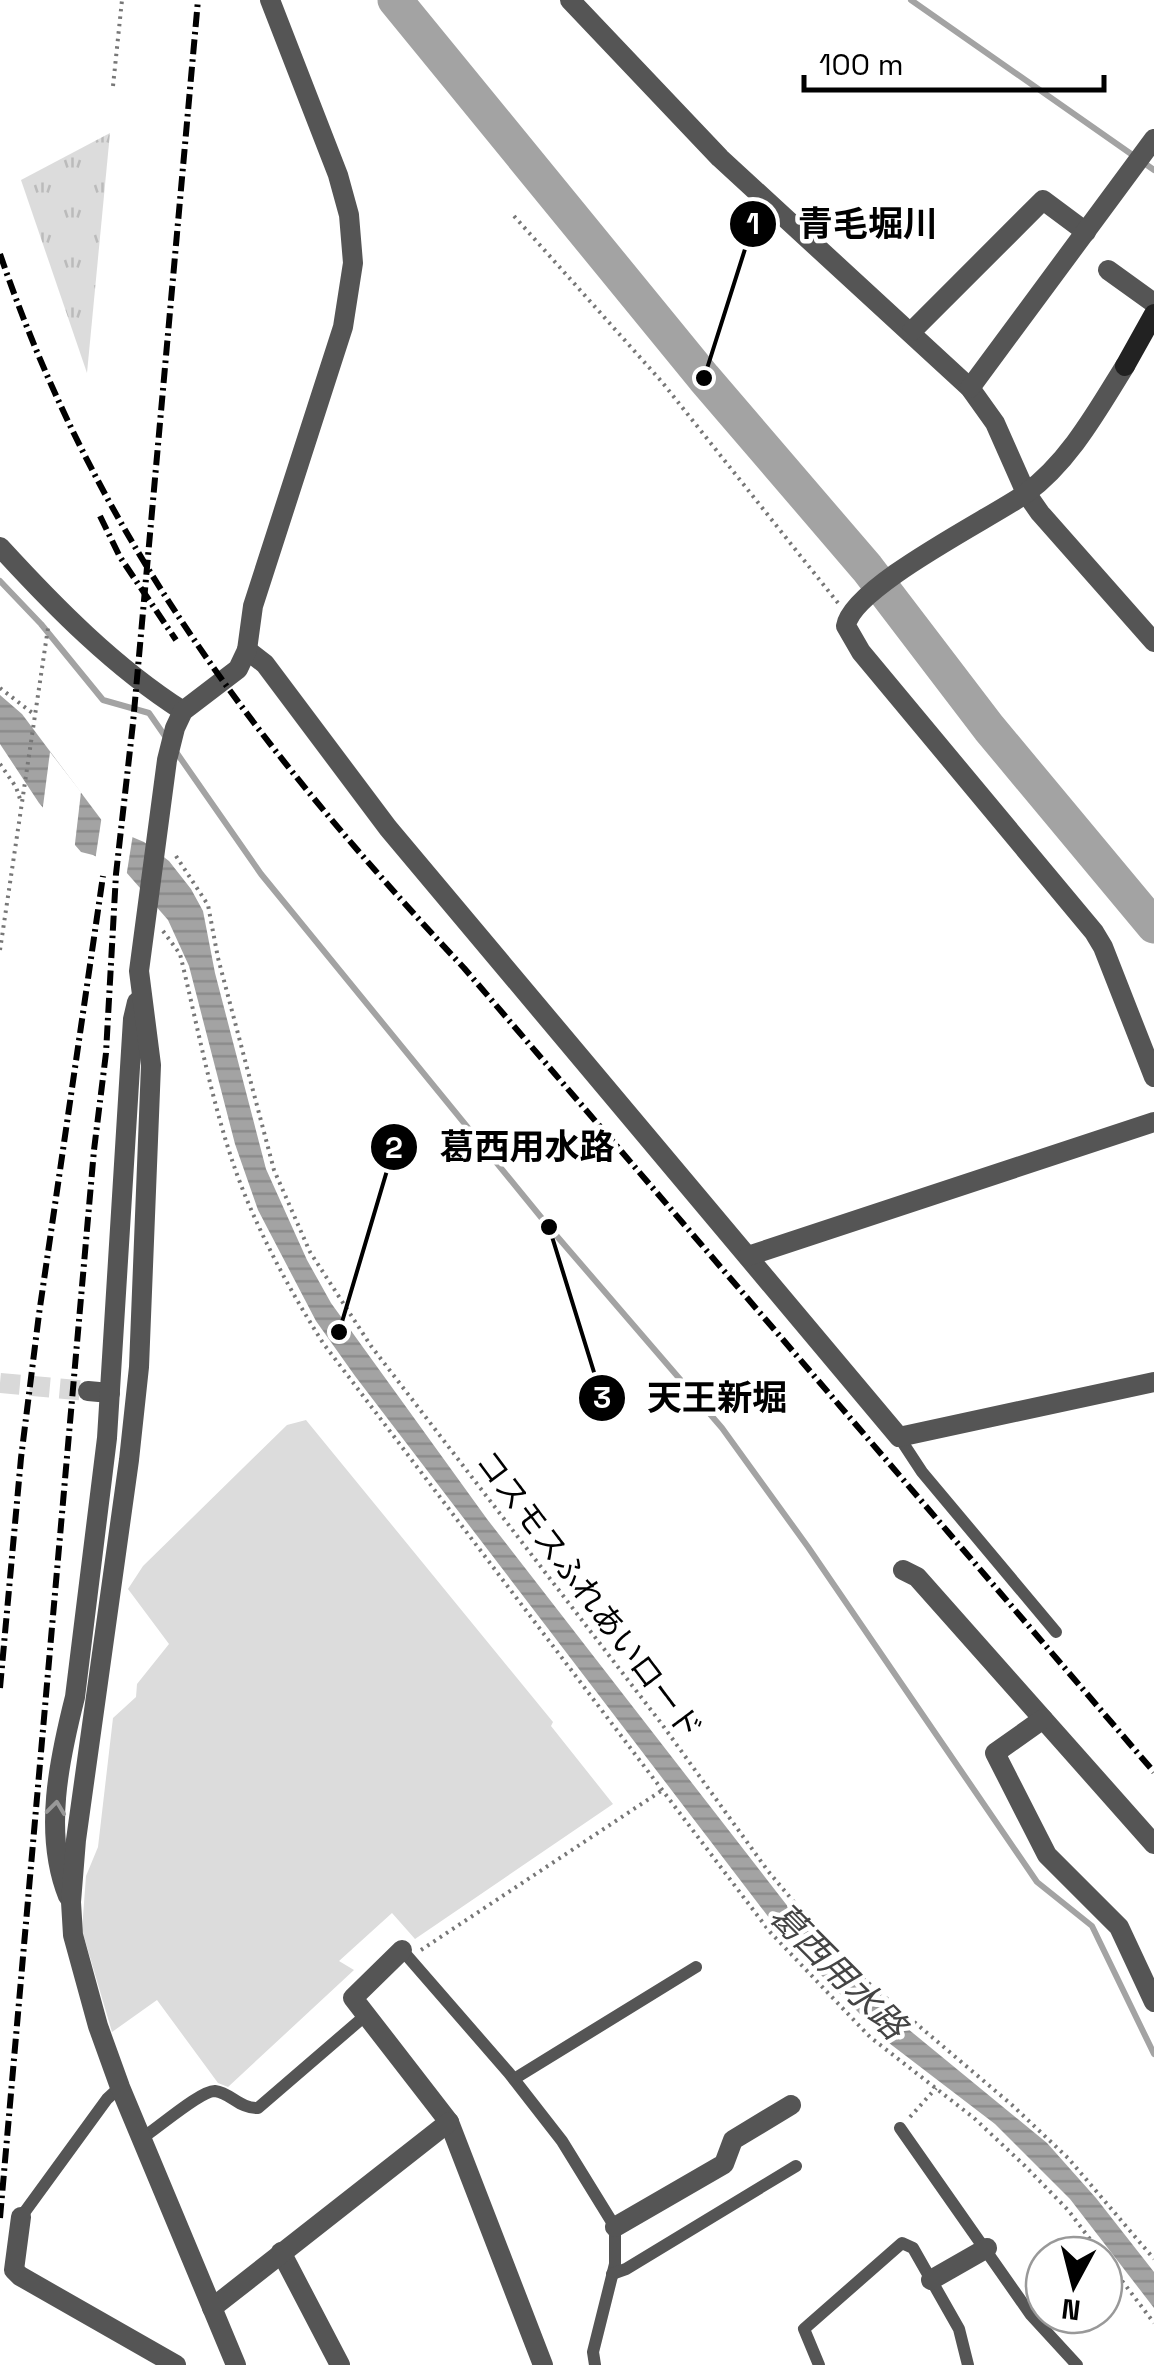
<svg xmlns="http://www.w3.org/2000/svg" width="1154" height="2365" viewBox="0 0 1154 2365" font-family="'Space Grotesk','Noto Sans JP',sans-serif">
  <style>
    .grass { fill: url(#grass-tufts) }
    .green { fill: #dcdcdc }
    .water { fill: url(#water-rules) }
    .pier { fill: #fff }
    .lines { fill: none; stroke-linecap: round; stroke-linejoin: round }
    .stream { stroke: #a3a3a3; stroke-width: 6 }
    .river { stroke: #a3a3a3; stroke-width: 35 }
    .street-tunnel { stroke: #d9d9d9; stroke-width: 20; stroke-dasharray: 20 10; stroke-linecap: butt }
    .path { stroke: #777; stroke-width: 4; stroke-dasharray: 2.5 5; stroke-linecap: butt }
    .lane { stroke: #555; stroke-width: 12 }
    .street { stroke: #555; stroke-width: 20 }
    .secondary { stroke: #222; stroke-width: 20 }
    .rail { stroke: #000; stroke-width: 6; stroke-dasharray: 15 5 2.5 5; stroke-linecap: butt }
    .oneway { stroke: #999 }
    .labels { text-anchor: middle; stroke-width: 9; stroke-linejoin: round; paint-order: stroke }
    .street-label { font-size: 32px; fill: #000; stroke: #fff }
    .water-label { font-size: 35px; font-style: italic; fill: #444; stroke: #fff }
    .leader { fill: none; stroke: #000; stroke-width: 4 }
    .callout-dot { fill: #000; stroke: #fff; stroke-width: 4 }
    .mark-label { font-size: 30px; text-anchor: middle; font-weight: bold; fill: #fff }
    .callout-label { font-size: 35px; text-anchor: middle; font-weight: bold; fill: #000; stroke: #fff; stroke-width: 9; stroke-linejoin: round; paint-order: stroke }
  </style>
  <defs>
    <pattern id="grass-tufts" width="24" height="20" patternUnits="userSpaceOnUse" patternTransform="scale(2.5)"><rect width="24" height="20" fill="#dcdcdc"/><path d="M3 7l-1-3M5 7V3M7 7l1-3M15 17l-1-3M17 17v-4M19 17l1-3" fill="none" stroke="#bbb"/></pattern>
    <pattern id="water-rules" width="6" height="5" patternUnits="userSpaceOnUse" patternTransform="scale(2.5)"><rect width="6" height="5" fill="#a3a3a3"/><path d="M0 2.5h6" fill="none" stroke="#8b8b8b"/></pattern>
  </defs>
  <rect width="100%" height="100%" fill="#fff"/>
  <path class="grass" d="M 110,133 L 87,373 L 21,180 Z"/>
  <path class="green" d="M 306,1420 L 553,1722 L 551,1726 L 613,1804 L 415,1939 L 392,1913 L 339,1961 L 354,1970 L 228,2087 L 218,2083 L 157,2000 L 112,2032 L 82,1930 L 86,1876 L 98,1847 L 113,1718 L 136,1697 L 137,1684 L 169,1644 L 128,1589 L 143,1566 L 287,1425 Z"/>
  <path class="water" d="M 0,695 L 22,714 L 106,826 L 144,842 L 169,861 L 191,889 L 203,911 L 215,973 L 266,1169 L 307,1260 L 331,1303 L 487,1519 L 796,1917 L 843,1971 L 880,2006 L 1047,2143 L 1096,2198 L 1154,2272 L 1154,2308 L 1070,2199 L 995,2124 L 889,2043 L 786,1940 L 355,1376 L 316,1321 L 258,1210 L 235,1144 L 189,966 L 168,920 L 126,872 L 93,855 L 81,852 L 39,803 L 0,744 Z"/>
  <g class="pier">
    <path d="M 50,752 L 81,792 L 74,852 L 42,814 Z"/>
    <path d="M 102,815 L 109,822 L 133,834 L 126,878 L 95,861 Z"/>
  </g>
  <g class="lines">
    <g class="stream">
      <path d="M 911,0 L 1154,170"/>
      <path d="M 0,581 L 41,624 L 103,700 L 149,713 L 167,739"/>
      <path d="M 174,749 L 261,874 L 549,1227 L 722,1428 L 808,1547 L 1037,1882 L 1092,1926 L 1154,2054"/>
    </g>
    <path class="river" d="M 395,0 L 704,378 L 867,568 L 989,728 L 1154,926"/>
    <path class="street-tunnel" d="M 0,1383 L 88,1391"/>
    <g class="path">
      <path d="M 113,86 L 122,0"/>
      <path d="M 514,216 L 662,382 L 838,603"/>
      <path d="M 0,688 L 35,715"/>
      <path d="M 0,764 L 16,787 L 20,799"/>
      <path d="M 176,856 L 208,905 L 218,958 L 274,1170 L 310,1252 L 371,1346 L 661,1723 L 768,1871 L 846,1964 L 1012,2105 L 1068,2158 L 1154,2259"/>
      <path d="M 163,931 L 180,954 C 199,1031 216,1127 247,1200 C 268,1250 294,1297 323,1343 L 770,1932 L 870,2037 L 974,2118 L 1025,2166 L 1068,2210 L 1102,2255"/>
      <path d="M 0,950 L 48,628"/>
      <path d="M 421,1950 L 661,1791"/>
      <path d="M 910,2117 L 936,2088"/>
      <path d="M 1104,2257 L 1154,2323"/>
    </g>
    <g class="lane">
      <path d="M 899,1437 L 922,1472 L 1056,1632"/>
      <path d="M 402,1950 L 509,2073 L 562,2141 L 615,2227 L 615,2264 L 593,2352 L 595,2365"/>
      <path d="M 514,2079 L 696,1967"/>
      <path d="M 900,2128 L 1031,2315 L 1077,2365"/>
      <path d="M 142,2138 C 157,2129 201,2090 215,2091 C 231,2093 240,2109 258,2108 L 366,2015"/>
      <path d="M 21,2217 L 107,2099 L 120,2087"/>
      <path d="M 612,2274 L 626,2269 L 796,2166"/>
      <path d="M 819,2365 L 804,2329 L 902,2243 L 913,2248 L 959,2329 L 968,2365"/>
    </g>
    <g class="street">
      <path d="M 570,0 L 720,158 L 970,388 L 995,423 L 1026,493 L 1040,513 L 1154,642"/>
      <path d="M 1108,270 L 1154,303"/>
      <path d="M 912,331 L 1043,200 L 1086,232"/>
      <path d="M 1125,366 C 1097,411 1069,462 1025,494 C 989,519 852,587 846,626 L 861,652 L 1094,932 L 1103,947 L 1154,1077"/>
      <path d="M 970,388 L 1154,139"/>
      <path d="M 0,547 C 55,607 114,667 183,711"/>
      <path d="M 247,650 L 265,664 L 388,828 L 899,1437 L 1154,1382"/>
      <path d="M 748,1256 L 1154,1122"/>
      <path d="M 88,1391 L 110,1393"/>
      <path d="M 903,1570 L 917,1577 L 1154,1844"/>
      <path d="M 1043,1719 L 995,1753 L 1047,1855 L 1119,1927 L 1154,2002"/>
      <path d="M 68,1896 C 43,1834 59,1760 75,1697 L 107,1438 L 133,1019 L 137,1002"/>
      <path d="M 402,1950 L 353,1998 L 449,2122 L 543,2365"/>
      <path d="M 21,2217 L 14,2270 L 20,2276 L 176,2365"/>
      <path d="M 615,2227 L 724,2164 L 733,2140 L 791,2105"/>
      <path d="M 281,2252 L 340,2365"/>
      <path d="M 931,2280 L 987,2248"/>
      <path d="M 212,2308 L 449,2122"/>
      <path d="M 236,2365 L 120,2087 L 98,2026 L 73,1935 L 71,1902 L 76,1840 L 129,1460 L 139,1367 L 151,1065 L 139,971 L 167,760 L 175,728 L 183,711 L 238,669 L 247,650 L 253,606 L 343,327 L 353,263 L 349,215 L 338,175 L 270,0"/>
    </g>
    <path class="secondary" d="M 1125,366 L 1154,314"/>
    <g class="rail">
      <path d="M 0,254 C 98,541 259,749 464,968 L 1154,1772"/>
      <path d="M 100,516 L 120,557 L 176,640"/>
      <path d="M 0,1688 L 21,1458 L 39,1314 L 103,876"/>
      <path d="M 0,2218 L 94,1150 L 106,1053 L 116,874 L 133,723 L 198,0"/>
    </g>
  </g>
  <defs><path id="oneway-chevron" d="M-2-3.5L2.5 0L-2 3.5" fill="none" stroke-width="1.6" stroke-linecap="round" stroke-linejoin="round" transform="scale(2.5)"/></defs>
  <use class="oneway" href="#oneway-chevron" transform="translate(56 1808) rotate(-83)"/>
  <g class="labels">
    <g class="street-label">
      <text transform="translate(589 1595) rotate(53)" y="11">コスモスふれあいロード</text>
    </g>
    <g class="water-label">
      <text transform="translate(838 1971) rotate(45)" y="12">葛西用水路</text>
    </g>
  </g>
  <path class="leader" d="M704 378L753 224M339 1332L394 1147M549 1227L602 1398"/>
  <g class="callout-dot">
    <circle cx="704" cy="378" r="10"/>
    <circle cx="339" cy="1332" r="10"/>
    <circle cx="549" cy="1227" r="10"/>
    <circle cx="753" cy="224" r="25"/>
    <circle cx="394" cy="1147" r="25"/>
    <circle cx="602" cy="1398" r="25"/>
  </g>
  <g class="mark-label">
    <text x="753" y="234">1</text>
    <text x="394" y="1158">2</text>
    <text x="602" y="1408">3</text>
  </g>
  <g class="callout-label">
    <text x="868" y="236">青毛堀川</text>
    <text x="527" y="1159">葛西用水路</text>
    <text x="717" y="1410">天王新堀</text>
  </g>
  <g transform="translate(1074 2285) rotate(187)"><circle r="48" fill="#ffffff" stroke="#999999" stroke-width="2.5"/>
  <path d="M0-8L18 38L0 25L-18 38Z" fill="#000000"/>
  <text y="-15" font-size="28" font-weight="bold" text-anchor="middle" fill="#000000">N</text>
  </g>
  <path d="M804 75v15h300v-15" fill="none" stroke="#000000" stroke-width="5"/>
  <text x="819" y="75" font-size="30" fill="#000000" stroke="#ffffff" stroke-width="8" paint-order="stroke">100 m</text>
</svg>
